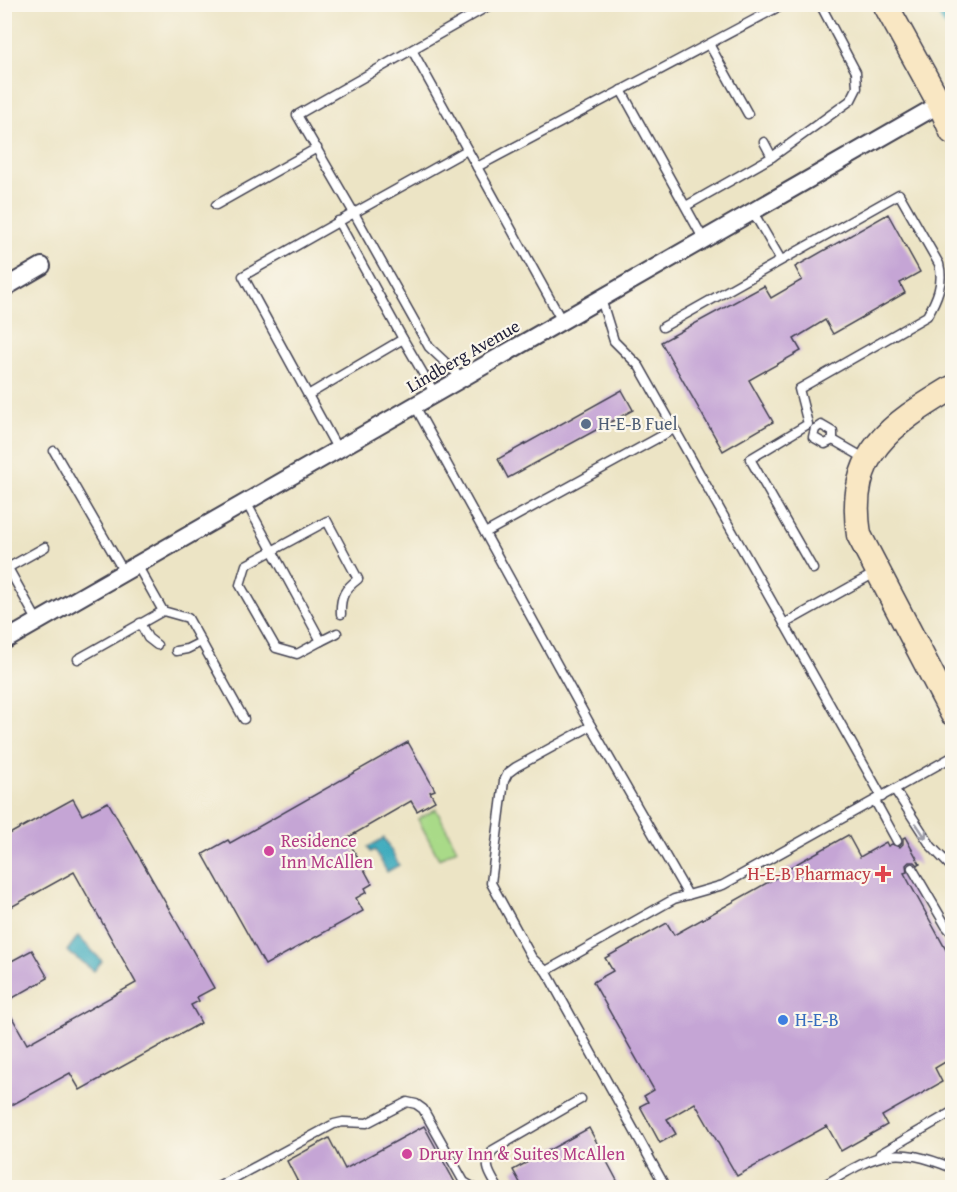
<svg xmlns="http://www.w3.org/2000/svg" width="957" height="1192" viewBox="0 0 957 1192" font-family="'Gentium Book Plus',serif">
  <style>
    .green { fill: #a9da88; stroke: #667e62; stroke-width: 1.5 }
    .water { fill: #3eabbd; stroke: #30667c; stroke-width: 1.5 }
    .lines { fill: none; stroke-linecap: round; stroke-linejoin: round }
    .canal { stroke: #3eabbd; stroke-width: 21 }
    .building { fill: #c5a5d5 }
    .service-casing { stroke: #403f50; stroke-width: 11 }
    .minor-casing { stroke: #403f50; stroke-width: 20 }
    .secondary-casing { stroke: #403f50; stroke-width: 27 }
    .service { stroke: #fff; stroke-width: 8 }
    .minor { stroke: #fff; stroke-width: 16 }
    .secondary { stroke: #f9e7c3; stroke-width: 24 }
    .oneway { stroke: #9c9ca7 }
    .service-dot { fill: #5c6f8a; stroke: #fbf7ec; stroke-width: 2 }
    .hotel-dot { fill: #d1479c; stroke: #fbf7ec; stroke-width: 2 }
    .health-dot { fill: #e0444e; stroke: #fbf7ec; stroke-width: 2 }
    .shop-dot { fill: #3f7fe0; stroke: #fbf7ec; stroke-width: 2 }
    .labels { text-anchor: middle; stroke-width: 4.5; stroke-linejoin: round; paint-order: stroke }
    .street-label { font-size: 18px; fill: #22223b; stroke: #fbf7ec }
    .service-label { font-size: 18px; fill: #4e5e75; stroke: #fbf7ec; text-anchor: start }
    .hotel-label { font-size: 18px; fill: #b23c85; stroke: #fbf7ec; text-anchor: start }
    .health-label { font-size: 18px; fill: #be3a42; stroke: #fbf7ec; text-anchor: end }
    .shop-label { font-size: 18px; fill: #366cbe; stroke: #fbf7ec; text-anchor: start }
  </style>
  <rect width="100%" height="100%" fill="#fbf7ec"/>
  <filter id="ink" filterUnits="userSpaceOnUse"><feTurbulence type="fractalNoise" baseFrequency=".0167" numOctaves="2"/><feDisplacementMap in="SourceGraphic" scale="12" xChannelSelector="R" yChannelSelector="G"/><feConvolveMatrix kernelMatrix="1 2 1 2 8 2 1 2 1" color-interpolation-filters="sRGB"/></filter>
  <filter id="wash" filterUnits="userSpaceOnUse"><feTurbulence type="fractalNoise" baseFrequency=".008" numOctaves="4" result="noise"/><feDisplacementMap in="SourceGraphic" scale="24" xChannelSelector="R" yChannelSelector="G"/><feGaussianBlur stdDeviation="1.35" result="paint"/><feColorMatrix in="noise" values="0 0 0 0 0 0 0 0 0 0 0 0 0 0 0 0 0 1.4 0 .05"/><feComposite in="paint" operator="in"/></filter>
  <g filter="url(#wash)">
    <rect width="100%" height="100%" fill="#ece4c5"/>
    <path class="green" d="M 436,809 L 457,849 L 439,859 L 418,819 Z"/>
    <g class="water">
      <path d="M 384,838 L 399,865 L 387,872 L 375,850 L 371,852 L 368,847 Z"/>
      <path d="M 78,936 L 102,961 L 94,971 L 67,951 Z"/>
    </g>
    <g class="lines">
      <path class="canal" d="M 944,4 L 952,19"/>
    </g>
    <g id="blocks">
      <g class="building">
        <path d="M 888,214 L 920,272 L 900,283 L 905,293 L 833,334 L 825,320 L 794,339 L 801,351 L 749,380 L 773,422 L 723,451 L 661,342 L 764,286 L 771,298 L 802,280 L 795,267 Z"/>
        <path d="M 622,390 L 633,410 L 508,478 L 498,459 Z"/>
        <path d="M 408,742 L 435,790 L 430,792 L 435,801 L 417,811 L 411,801 L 347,838 L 372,884 L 365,888 L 367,892 L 356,898 L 363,911 L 265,965 L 203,854 L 228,840 L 230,843 Z"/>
        <path d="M 73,799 L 82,815 L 108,802 L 214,988 L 197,997 L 199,1001 L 191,1005 L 201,1023 L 80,1090 L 70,1073 L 10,1106 L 4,1097 L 4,1003 L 27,1044 L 136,983 L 74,872 L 4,911 L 4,837 Z"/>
        <path d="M 848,835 L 860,857 L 886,842 L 888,846 L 892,844 L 900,847 L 903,844 L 903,838 L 905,837 L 920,864 L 918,865 L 915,862 L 909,862 L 906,865 L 907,872 L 904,873 L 952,961 L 952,1058 L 935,1068 L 942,1082 L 882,1116 L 887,1125 L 841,1151 L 827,1126 L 737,1176 L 695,1103 L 667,1119 L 676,1134 L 660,1143 L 640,1106 L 648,1102 L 644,1096 L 654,1090 L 593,982 L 613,971 L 605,958 L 667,923 L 674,935 L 788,871 L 787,869 Z"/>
        <path d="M 32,950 L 48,978 L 4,1003 L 4,965 Z"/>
        <path d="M 424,1126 L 458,1188 L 301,1188 L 287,1161 L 329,1138 L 345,1169 Z"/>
        <path d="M 589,1128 L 621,1188 L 523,1188 L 513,1170 Z"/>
      </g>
    </g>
  </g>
  <g filter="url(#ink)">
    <use href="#blocks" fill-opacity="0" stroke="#403f50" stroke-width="1.5"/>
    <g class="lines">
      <defs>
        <g id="service">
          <path d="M 709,44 L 748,114"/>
          <path d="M 412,50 L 477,167"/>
          <path d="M 621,90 L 704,240"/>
          <path d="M 764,142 L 772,157"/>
          <path d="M 216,205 L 317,148"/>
          <path d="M 686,206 L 772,157 L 851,100 L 857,88 L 856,72 L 820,4"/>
          <path d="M 753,212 L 781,260"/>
          <path d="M 338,221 L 403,339"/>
          <path d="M 601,299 L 614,341 L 639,366 L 882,797"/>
          <path d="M 562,321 L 477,167 L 784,4"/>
          <path d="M 663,327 L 899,194 L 939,264 C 944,283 937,299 927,316 L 799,389 L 808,424 L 750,459 L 813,569"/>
          <path d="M 462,378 L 429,347 L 354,213 L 467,150"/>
          <path d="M 308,395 L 403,339 L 435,394"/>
          <path d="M 415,406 L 591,726 L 688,895"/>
          <path d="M 815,429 L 813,437 L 825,444 L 833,440"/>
          <path d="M 815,429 L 821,425 L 833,432 L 833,440"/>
          <path d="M 833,440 L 866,459"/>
          <path d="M 338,450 L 243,276 L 354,213 L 297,115 L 492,4"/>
          <path d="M 54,451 L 124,572"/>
          <path d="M 246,502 L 321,641 L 337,633"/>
          <path d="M 485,533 L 674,429"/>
          <path d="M 137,565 L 163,611"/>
          <path d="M 8,568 L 38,622"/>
          <path d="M 4,570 L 45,547"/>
          <path d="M 140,623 L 148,638 L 157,645"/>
          <path d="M 784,624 L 875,573"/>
          <path d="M 321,641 L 297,654 L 276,648 L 240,585 L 246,565 L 327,521 L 358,579 C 345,589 340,596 341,614"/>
          <path d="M 176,651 L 187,649 L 201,642"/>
          <path d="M 78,659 L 163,611 L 188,618 L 244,719"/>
          <path d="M 591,726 L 516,767 L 508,773 L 504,781 L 491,883 L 532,958 L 546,971 L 666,1188"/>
          <path d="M 895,790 L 931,846 L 952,868"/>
          <path d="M 875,801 L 897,841"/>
          <path d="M 912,868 L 946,926 L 952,933"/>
          <path d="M 546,971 L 674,899 L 723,885 L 952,757"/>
          <path d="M 880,1154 L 952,1112"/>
          <path d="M 216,1188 L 334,1124 L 343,1122 L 367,1123 L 407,1102 L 416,1104 L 423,1109 L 464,1182 L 474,1188"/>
          <path d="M 498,1188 C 489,1172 483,1167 493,1150 L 581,1099"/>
          <path d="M 819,1188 C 875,1156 889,1142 952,1168"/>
        </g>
        <g id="minor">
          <path d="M 4,288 L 42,266"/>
          <path d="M 4,641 L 940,104"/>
        </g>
        <g id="secondary">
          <path d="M 885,4 L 940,104 L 952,132"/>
          <path d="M 952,388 C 891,425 846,453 859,535 L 952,713"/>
        </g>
      </defs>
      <use href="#service" class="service-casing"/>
      <use href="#minor" class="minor-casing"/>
      <use href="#secondary" class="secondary-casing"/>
      <use href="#service" class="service"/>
      <use href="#minor" class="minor"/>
      <use href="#secondary" class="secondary"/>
    </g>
    <defs><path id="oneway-shaft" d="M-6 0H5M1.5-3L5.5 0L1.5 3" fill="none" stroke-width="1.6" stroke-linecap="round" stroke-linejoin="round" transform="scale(1.5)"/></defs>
    <use class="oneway" href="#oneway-shaft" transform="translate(921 831) rotate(56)"/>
  </g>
  <circle class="service-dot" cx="586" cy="424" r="6"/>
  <g class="hotel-dot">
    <circle cx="269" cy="851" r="6"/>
    <circle cx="407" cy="1154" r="6"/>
  </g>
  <path class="health-dot" d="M880 865h6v6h6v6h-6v6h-6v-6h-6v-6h6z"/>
  <circle class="shop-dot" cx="783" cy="1020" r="6"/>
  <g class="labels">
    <g class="street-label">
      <text transform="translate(463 356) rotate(-30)" y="6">Lindberg Avenue</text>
    </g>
    <g class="service-label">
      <text x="598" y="430">H-E-B Fuel</text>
    </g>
    <g class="hotel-label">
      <text x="281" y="847">Residence<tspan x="281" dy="21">Inn McAllen</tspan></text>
      <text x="419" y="1160">Drury Inn &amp; Suites McAllen</text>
    </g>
    <g class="health-label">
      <text x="871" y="880">H-E-B Pharmacy</text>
    </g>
    <g class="shop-label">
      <text x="795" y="1026">H-E-B</text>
    </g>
  </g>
  <rect width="957" height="1192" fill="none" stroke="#fbf7ec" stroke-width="24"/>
</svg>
